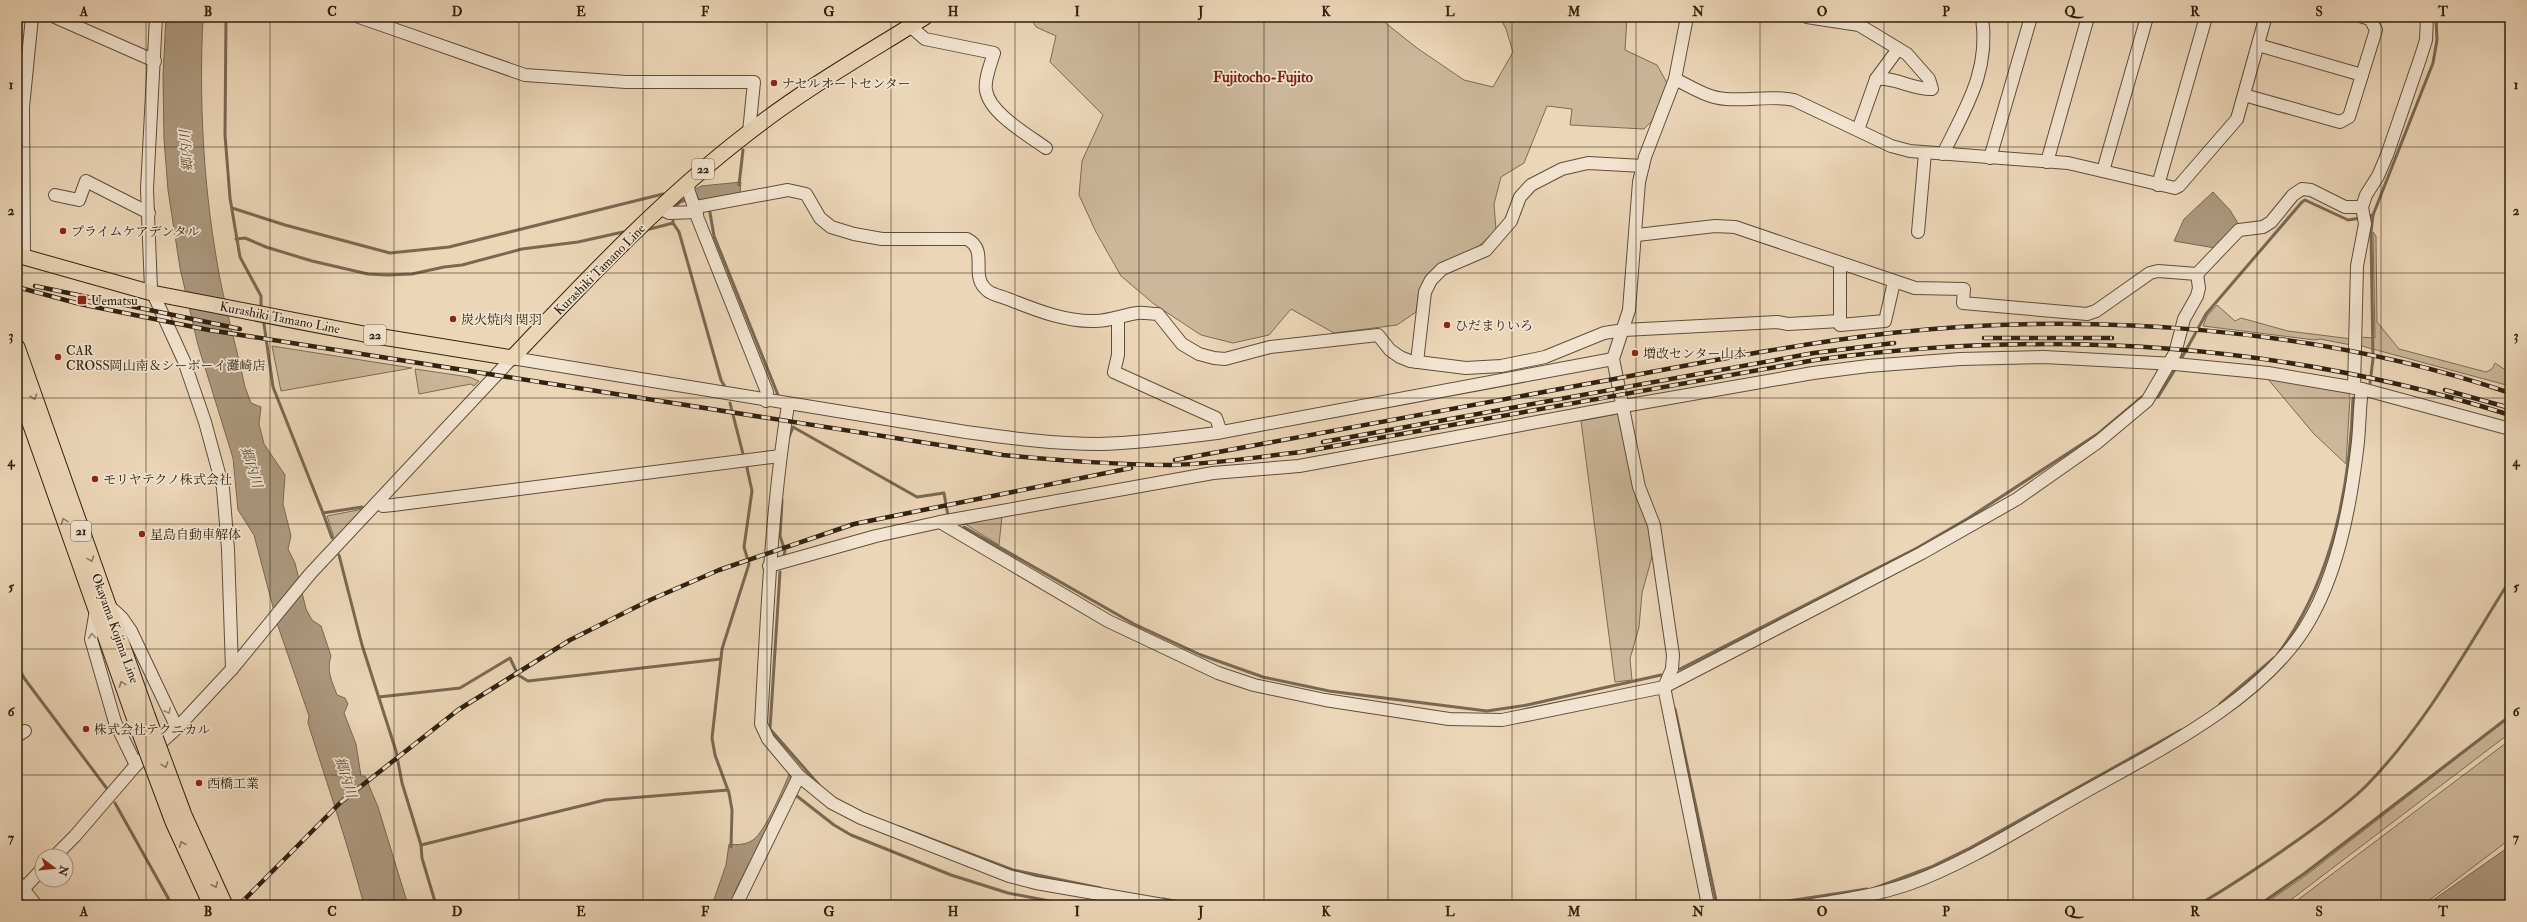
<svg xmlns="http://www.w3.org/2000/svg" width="2527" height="922" viewBox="0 0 2527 922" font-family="'IM FELL Double Pica','Noto Serif JP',serif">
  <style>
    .green { fill: #ccb79b; stroke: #7e6c56 }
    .water { fill: #ac987f; stroke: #7a6853 }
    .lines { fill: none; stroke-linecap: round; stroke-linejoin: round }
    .stream { stroke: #7a6853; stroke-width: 3 }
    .minor-casing { stroke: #5f4e3a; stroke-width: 14 }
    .major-casing { stroke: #302110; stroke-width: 17 }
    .minor { stroke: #f3e4d1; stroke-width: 12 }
    .major { stroke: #ecd6b8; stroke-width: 15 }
    .rail-casing { stroke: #302110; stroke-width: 4.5 }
    .rail { stroke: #f3e4d1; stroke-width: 3; stroke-dasharray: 9; stroke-linecap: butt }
    .major-bridge-casing { stroke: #302110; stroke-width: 17; stroke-linecap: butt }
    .major-bridge { stroke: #ecd6b8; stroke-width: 15 }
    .oneway { stroke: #8e7c64 }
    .oneway2 { stroke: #9b8c7a }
    .grid { fill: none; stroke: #302110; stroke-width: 1; stroke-opacity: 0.55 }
    .poi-dot { fill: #8f2418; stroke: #f3e4d1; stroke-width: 1.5 }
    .labels { text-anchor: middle; stroke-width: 3.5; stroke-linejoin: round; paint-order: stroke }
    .shield { fill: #f3e4d1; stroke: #6a5c4a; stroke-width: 1 }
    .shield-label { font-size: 12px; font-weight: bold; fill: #302110 }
    .poi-label { font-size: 13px; fill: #302110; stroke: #f3e4d1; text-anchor: start }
    .street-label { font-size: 13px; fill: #302110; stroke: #f3e4d1 }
    .water-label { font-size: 14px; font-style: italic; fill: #5b4b37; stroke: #f3e4d1 }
    .quarter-label { font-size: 15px; font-weight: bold; fill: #7a1f14; stroke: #f3e4d1 }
    .neatline { fill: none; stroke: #302110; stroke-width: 1.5 }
    .grid-label { font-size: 13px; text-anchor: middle; font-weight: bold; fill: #302110 }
  </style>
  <rect width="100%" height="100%" fill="#ecd6b8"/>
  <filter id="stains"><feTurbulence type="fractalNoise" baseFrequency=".005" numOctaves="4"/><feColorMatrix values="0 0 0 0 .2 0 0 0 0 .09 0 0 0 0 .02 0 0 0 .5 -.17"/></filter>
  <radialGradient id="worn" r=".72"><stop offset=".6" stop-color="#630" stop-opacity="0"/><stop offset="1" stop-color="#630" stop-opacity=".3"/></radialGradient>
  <g class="green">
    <path d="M 1030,17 L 1378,17 L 1417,48 L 1464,80 L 1493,87 L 1513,52 L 1506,29 L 1500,17 L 1627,17 L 1625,50 L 1657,65 L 1667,83 L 1652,121 L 1644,129 L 1570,125 L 1572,109 L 1547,106 L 1524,163 L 1501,177 L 1494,204 L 1496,230 L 1475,250 L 1436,267 L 1419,291 L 1416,312 L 1397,325 L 1334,333 L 1291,309 L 1269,335 L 1233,343 L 1201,335 L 1154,304 L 1121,276 L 1096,232 L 1079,195 L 1082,161 L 1103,115 L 1050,62 L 1056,36 L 1036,27 Z"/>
    <path d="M 2373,232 L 2376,236 L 2377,322 L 2399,349 L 2486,372 L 2492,369 L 2495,363 L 2510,373 L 2510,386 L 2358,345 L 2359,337 L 2375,338 Z"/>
    <path d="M 2217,305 L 2235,321 L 2241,318 L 2288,331 L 2352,339 L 2351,345 L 2320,339 L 2315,340 L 2203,326 L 2207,316 Z"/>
    <path d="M 272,346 L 412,368 L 281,391 Z"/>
    <path d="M 415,369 L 469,377 L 479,381 L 474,386 L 471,384 L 419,394 Z"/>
    <path d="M 2267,378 L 2348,392 L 2350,397 L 2346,464 L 2314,434 Z"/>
    <path d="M 1617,414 L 1623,419 L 1633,487 L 1649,528 L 1653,553 L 1642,593 L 1639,627 L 1630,659 L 1632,680 L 1615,682 L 1581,421 Z"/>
    <path d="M 363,509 L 335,541 L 327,516 Z"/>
    <path d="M 1002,516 L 999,545 L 965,524 Z"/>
    <path d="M 2510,717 L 2510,733 L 2284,905 L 2263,905 L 2305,876 Z"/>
    <path d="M 2510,740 L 2510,839 L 2423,905 L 2291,905 Z"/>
  </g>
  <g class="water">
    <path d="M 166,17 L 203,17 C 199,99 203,181 217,262 C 224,304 236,345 245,387 L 251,403 L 261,407 L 259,424 L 264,444 L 285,475 L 283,504 L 291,536 L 288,549 L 295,563 L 306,609 L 312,620 L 321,626 L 331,656 C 326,671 332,681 337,695 L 345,698 L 348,704 L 344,713 L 356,744 L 361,776 L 365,776 L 378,807 L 408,905 L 364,905 C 348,844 327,784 308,723 L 309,716 L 278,626 L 254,535 L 238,510 L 233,458 L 198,345 L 180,268 L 168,190 L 164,139 L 163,76 Z"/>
    <path d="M 741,182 L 740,194 L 700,201 L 694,190 L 701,186 Z"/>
    <path d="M 2213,192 L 2230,210 L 2239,225 L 2215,248 L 2174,241 L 2184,219 Z"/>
    <path d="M 790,772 L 792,774 L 787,790 L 735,891 L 731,905 L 712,905 L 726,865 L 729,844 C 738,845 745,845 753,840 C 765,832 784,787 790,772 Z"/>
    <path d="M 2510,846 L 2510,895 L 2498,905 L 2426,905 Z"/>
  </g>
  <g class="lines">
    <g class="stream">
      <path d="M 226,17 L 225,135 L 230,198 L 240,257 L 261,296 L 261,305"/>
      <path d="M 739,185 L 743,150"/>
      <path d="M 709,207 L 714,236 L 778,395"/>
      <path d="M 232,208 L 285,225 L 390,253 L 449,247 L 663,194"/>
      <path d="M 673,209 L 680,202 L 688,199"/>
      <path d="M 2366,217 L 2373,215"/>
      <path d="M 673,223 L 679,232 L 721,380 L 725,387"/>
      <path d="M 646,230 L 673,223 L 673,215"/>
      <path d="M 236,239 L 245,238 L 266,247 L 312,261 L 368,274 L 387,275 L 412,274 L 444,267 L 462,265 L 522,249 L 578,242 L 623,232"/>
      <path d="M 264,324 L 273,387 L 323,513 L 362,507"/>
      <path d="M 2180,361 L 2206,314 L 2302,202 L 2305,200 L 2348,220 L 2361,218"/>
      <path d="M 2370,383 L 2373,359 L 2371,232 L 2373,215 L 2433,63 L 2437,40 L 2436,17"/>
      <path d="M 2154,397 L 2158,397 L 2176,368"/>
      <path d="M 730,403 L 744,458"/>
      <path d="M 789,437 L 793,427 L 917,497 L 944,493 L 948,516"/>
      <path d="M 782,500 L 780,536 L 785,551 L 784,555"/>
      <path d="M 323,513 L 332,538"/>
      <path d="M 964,527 L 1134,624 L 1201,655 L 1263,677 L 1329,691 L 1487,711 L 1527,705 L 1661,675"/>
      <path d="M 339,555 L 362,645 L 396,751 L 402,783 L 421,845 L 422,858 L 436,905"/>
      <path d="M 780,572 L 770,729 L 820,786"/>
      <path d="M 2278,654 C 2332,580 2350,489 2353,398"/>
      <path d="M 17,664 L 24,678 L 108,790"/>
      <path d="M 1680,669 L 1917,548 L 1967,519 L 2099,433 L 2142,397 L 2146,397"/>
      <path d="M 379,697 L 460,688 L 510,658 L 518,675 L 528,681 L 721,659"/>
      <path d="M 2220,704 L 2274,658"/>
      <path d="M 1675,709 L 1717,905"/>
      <path d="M 793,793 L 834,825 L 851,835 L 951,875 L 1008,893 L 1070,905"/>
      <path d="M 115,803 L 172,905"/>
      <path d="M 899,827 L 1013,870 L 1100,888"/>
      <path d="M 421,845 L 605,800 L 728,790"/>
      <path d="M 731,847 L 732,810 L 729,793 L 715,755 L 712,738 L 722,649 L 749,564 L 744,547 L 752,491 L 746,463"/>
      <path d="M 1875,888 L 1931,867 L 1970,848 L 2181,730"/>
      <path d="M 1163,899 L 1198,905"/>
      <path d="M 1762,905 L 1867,889"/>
      <path d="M 2198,905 C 2234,884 2268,861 2302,837 C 2324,821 2347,805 2366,786 C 2424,727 2466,650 2510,580"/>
      <path d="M 2259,905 L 2305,873 L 2510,716"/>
    </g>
    <defs>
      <g id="minor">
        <path d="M 55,17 L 155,61"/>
        <path d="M 156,17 L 147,189 L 151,289 L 184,361 L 205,422 L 223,488 L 228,549 L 232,669"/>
        <path d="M 359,17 L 525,75 L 626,82 L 754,82 L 749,132"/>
        <path d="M 1687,17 L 1675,79 L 1645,157 L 1639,182 L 1629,310 L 1613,359 L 1639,487 L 1654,525 L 1673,655 L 1672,669 L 1664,687 L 1708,905"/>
        <path d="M 1807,17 L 1859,25 L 1907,54 L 1929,79 L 1932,89 C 1913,90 1896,77 1876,79"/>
        <path d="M 910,26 L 925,39 L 994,53 C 991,63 984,80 986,90 C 989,113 1028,135 1046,148"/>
        <path d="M 2258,45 L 2362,75"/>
        <path d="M 1675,79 C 1691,87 1708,98 1726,99 C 1749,101 1771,95 1794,100 L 1891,146 L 1910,151 L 2068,163 L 2175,188 L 2179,186 L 2237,119 L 2265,19 L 2263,17"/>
        <path d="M 2244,95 L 2340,122 L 2349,117 L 2376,30 L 2370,19 L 2363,17"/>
        <path d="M 1858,130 L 1876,79 L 1898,49"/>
        <path d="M 1943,154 C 1966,107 1990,71 1982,17"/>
        <path d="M 1990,158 L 2031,17"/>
        <path d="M 2047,162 L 2088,17"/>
        <path d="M 2103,171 L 2147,17"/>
        <path d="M 690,180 L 688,189 L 698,219 L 767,392 L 766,401"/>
        <path d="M 2158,185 L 2206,17"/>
        <path d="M 55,195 L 79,200 L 86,181 L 149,213"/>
        <path d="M 696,207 L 788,190 L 806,194 L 820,218 L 831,227 L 854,234 L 882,239 L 967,239 C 990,251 968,276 988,291 C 993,295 1001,296 1008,299 C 1036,310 1065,322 1095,321 C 1110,321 1123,315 1137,313 C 1143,312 1151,314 1158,314 L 1182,344 L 1199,354 L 1214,358 L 1225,359 L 1270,347 L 1378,335 L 1390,350 L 1400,357 L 1410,361 L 1466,368 L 1501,366 L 1545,357 L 1604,333 L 1624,330 L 1777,322 L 1788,324 L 1840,321"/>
        <path d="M 659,208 L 669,213 L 697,212"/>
        <path d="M 1918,232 L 1925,153"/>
        <path d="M 1637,235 L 1715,226 L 1735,227 L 1915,288 L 1964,289 L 1963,303 L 2087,314 L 2096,311 L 2150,273 L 2158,271 L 2197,274 L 2239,230 L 2263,227 L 2271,222 L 2293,195 L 2302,189 L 2311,190 L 2345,207 L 2362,207"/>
        <path d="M 24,256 L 23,107 L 32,17"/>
        <path d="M 1840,263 L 1840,325 L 1885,321 L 1894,282"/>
        <path d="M 1118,318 L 1118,355 L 1114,372 L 1216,418 L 1221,432"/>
        <path d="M 1417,362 L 1425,292 L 1431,280 L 1442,269 L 1486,250 L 1511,221 L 1520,197 L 1531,185 L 1562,169 L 1588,163 L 1643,166"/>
        <path d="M 2354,388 L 2357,266 L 2365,224 L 2362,207 L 2366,195 L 2378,176 L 2387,155 L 2420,59 L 2426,40 L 2427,17"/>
        <path d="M 788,405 C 771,511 767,617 761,724 L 768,739 L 799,776 L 832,803 L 861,818 L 1009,876 L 1036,883 L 1163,905"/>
        <path d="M 378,502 L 383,506 L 393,505 L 780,456"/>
        <path d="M 940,522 L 1108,621 L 1218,673 L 1254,685 L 1325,700 L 1449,719 L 1502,720 L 1664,687 L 1922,553 L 2017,499 L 2098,442 L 2147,401 L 2175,353 L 2184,319 L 2197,296 L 2199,288 L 2197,274"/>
        <path d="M 769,566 L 876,536 L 940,522 L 1213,473 L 1299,466 L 1624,406 L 1813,373 L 1868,366 L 1960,359 L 2044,357 L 2175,364 L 2268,373 L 2362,389 L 2510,429"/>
        <path d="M 109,606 L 122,618 L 131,631 L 177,728"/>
        <path d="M 96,610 L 91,639 L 115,722 L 136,765"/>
        <path d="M 17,736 L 25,731"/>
        <path d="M 55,856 L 75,836 L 136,765 L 177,728 L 232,669 L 310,574 L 512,358 L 966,432 C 1010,438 1054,444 1099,444 C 1139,443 1178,438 1217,433 L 1613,359"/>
        <path d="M 17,881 L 36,905"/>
        <path d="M 17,896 L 42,869"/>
        <path d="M 736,905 L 799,776"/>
        <path d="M 1812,905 C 1845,900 1877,895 1909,884 C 1964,864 2016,831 2067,802 C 2145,757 2256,706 2305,628 C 2337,577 2350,509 2357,450 C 2360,430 2359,409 2362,389"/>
      </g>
      <g id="major">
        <path d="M 17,255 L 152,293 L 364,334 L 512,358 C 587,279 662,199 748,133 C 804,89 866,54 925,17"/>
        <path d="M 17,347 L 147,715"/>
        <path d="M 17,386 L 135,720"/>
      </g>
    </defs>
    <use href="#minor" class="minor-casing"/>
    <use href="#major" class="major-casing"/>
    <use href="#minor" class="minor"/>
    <use href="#major" class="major"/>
    <defs>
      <g id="rail">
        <path d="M 35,286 L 240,329"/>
        <path d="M 17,287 L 80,304 L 209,330 L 1003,455 C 1059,460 1115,465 1171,465 C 1214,464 1258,457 1301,452 L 1815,360 C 2051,328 2283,343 2510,415"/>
        <path d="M 1984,338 L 2112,338"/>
        <path d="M 2445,390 L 2510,408"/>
        <path d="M 1323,442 L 1814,353 L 1894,343"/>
        <path d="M 1175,460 C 1308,435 1442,411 1576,386 C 1681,367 1786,345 1891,333 C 2091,311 2320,328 2510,393"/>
        <path d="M 239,905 L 341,802 L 458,710 L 570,640 L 650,600 L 719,570 L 854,524 L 1131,468"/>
      </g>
    </defs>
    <use href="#rail" class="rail-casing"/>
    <use href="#rail" class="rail"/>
    <defs>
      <g id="major-bridge">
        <path d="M 147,715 L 184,815 L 225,905"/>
        <path d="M 135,720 L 173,822 L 211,905"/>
      </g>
    </defs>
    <use href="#major-bridge" class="major-bridge-casing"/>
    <use href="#major-bridge" class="major-bridge"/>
  </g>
  <defs><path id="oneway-chevron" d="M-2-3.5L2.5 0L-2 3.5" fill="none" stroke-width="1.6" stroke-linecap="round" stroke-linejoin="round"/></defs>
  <g class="oneway">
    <use href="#oneway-chevron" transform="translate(34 397) rotate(71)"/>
    <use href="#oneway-chevron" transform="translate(64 521) rotate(-110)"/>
    <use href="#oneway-chevron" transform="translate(91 559) rotate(70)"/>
    <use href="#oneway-chevron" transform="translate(122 684) rotate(-110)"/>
    <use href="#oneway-chevron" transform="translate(165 765) rotate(70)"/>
    <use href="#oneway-chevron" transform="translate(182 844) rotate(-113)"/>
    <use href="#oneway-chevron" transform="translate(215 885) rotate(66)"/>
  </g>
  <g class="oneway2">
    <use href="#oneway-chevron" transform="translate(92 636) rotate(-94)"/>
    <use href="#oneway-chevron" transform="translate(168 711) rotate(63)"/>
  </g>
  <path class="grid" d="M 146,17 L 146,905M 270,17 L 270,905M 394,17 L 394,905M 519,17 L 519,905M 643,17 L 643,905M 767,17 L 767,905M 891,17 L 891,905M 1015,17 L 1015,905M 1139,17 L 1139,905M 1264,17 L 1264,905M 1388,17 L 1388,905M 1512,17 L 1512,905M 1636,17 L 1636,905M 1760,17 L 1760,905M 1884,17 L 1884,905M 2008,17 L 2008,905M 2133,17 L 2133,905M 2257,17 L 2257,905M 2381,17 L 2381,905M 17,147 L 2510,147M 17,273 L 2510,273M 17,398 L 2510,398M 17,524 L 2510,524M 17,649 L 2510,649M 17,775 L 2510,775"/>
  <g class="poi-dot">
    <circle cx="774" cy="83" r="4"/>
    <circle cx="63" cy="231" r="4"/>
    <rect x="77" y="295" width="10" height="10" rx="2"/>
    <circle cx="453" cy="319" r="4"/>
    <circle cx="1447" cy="325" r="4"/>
    <circle cx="1635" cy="353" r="4"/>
    <circle cx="58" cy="357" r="4"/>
    <circle cx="95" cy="479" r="4"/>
    <circle cx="142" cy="534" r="4"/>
    <circle cx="86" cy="729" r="4"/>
    <circle cx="199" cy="783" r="4"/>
  </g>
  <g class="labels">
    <g class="shield">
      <rect x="692" y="159" width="22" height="20" rx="3"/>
      <rect x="364" y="325" width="22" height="20" rx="3"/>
      <rect x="71" y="521" width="20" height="20" rx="3"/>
    </g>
    <g class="shield-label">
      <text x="703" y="173">22</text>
      <text x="375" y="339">22</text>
      <text x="81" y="535">21</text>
    </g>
    <g class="poi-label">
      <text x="782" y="88">ナセルオートセンター</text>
      <text x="71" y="236">プライムケアデンタル</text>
      <text x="91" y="305">Uematsu</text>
      <text x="461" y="324">炭火焼肉 関羽</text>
      <text x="1455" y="330">ひだまりいろ</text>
      <text x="66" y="355">CAR<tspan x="66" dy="15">CROSS岡山南＆シーボーイ灘崎店</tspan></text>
      <text x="1643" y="358">増改センター山本</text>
      <text x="103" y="484">モリヤテクノ株式会社</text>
      <text x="150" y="539">星島自動車解体</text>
      <text x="94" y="734">株式会社テクニカル</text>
      <text x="207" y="788">西橋工業</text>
    </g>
    <g class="street-label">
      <text transform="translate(599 269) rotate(-45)" y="5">Kurashiki Tamano Line</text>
      <text transform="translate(280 317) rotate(11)" y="5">Kurashiki Tamano Line</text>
      <text transform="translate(116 628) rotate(70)" y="5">Okayama Kojima Line</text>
    </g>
    <g class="water-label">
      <text transform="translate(186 151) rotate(-94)" y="5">郷内川</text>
      <text transform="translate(252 467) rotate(73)" y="5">郷内川</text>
      <text transform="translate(346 777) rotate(73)" y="5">郷内川</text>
    </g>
    <g class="quarter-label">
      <text x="1263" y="82">Fujitocho-Fujito</text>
    </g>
  </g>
  <rect width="2527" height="922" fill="none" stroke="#ecd6b8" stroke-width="44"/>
  <g transform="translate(54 868) rotate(106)"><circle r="19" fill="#f3e4d1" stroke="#a59684"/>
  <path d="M0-3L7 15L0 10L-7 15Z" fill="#8f2418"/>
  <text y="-6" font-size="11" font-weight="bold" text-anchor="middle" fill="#302110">N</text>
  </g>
  <rect x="22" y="22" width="2483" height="878" class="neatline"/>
  <g class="grid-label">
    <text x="84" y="16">A</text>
    <text x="208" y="16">B</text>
    <text x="332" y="16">C</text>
    <text x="457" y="16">D</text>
    <text x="581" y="16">E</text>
    <text x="705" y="16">F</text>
    <text x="829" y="16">G</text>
    <text x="953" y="16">H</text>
    <text x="1077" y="16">I</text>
    <text x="1201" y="16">J</text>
    <text x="1326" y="16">K</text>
    <text x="1450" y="16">L</text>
    <text x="1574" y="16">M</text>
    <text x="1698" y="16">N</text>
    <text x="1822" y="16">O</text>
    <text x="1946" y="16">P</text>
    <text x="2070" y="16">Q</text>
    <text x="2195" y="16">R</text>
    <text x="2319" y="16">S</text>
    <text x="2443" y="16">T</text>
    <text x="11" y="89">1</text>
    <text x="2516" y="89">1</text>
    <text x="11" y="215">2</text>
    <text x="2516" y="215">2</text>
    <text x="11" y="340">3</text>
    <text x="2516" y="340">3</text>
    <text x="11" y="466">4</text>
    <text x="2516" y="466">4</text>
    <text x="11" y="591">5</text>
    <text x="2516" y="591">5</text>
    <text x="11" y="716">6</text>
    <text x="2516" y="716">6</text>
    <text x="11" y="842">7</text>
    <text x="2516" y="842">7</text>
    <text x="84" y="916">A</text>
    <text x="208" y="916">B</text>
    <text x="332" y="916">C</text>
    <text x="457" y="916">D</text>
    <text x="581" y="916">E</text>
    <text x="705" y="916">F</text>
    <text x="829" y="916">G</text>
    <text x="953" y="916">H</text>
    <text x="1077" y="916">I</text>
    <text x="1201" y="916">J</text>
    <text x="1326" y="916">K</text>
    <text x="1450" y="916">L</text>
    <text x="1574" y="916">M</text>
    <text x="1698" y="916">N</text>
    <text x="1822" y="916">O</text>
    <text x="1946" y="916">P</text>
    <text x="2070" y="916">Q</text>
    <text x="2195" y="916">R</text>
    <text x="2319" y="916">S</text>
    <text x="2443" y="916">T</text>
  </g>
  <rect width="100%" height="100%" filter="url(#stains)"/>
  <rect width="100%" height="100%" fill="url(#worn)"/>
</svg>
